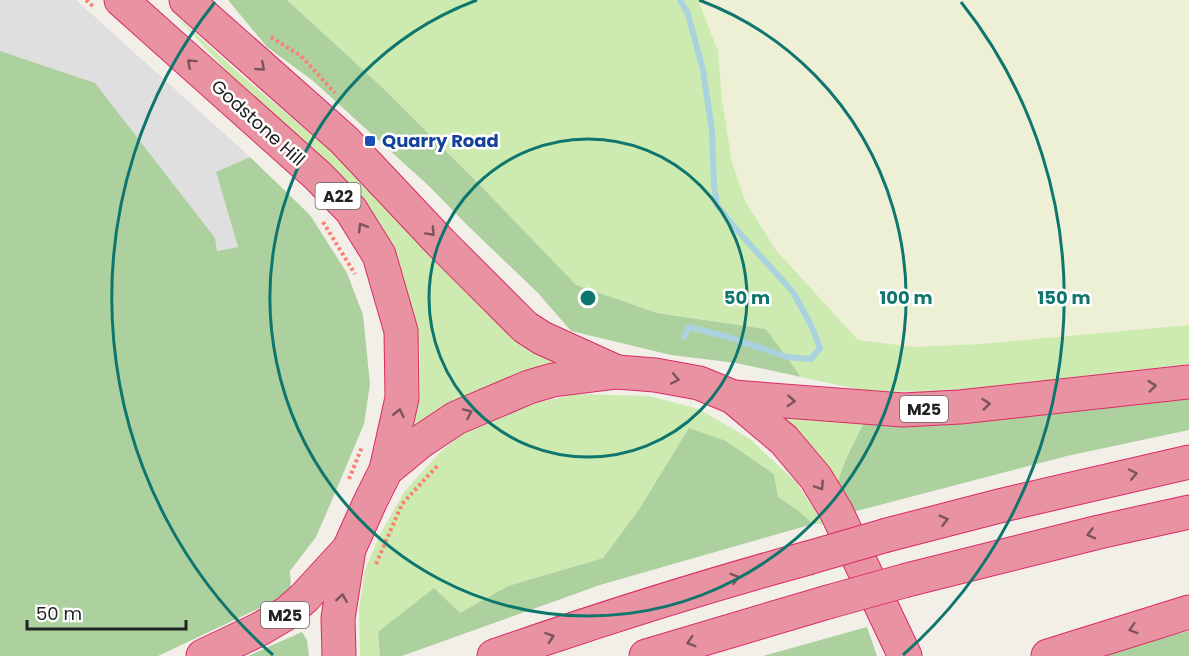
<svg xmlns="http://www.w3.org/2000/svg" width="1189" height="656" viewBox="0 0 1189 656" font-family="Poppins,sans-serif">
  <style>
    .residential { fill: #e0dfdf }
    .farmland { fill: #eef0d5 }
    .grass { fill: #cdebb0 }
    .forest { fill: #add19e }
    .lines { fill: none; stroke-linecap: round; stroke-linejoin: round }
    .stream { stroke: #aad3df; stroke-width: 6 }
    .highway-casing { stroke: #dc2a67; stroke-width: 35 }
    .path { stroke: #fa8072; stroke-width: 4; stroke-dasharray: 3 3; stroke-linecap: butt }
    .highway { stroke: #e892a2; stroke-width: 33 }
    .highway-bridge-casing { stroke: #dc2a67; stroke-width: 35; stroke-linecap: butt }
    .highway-bridge { stroke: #e892a2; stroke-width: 33 }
    .oneway { stroke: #7b545c }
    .ring { fill: none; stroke: #0f766e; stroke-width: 3 }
    .transit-dot { fill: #1a4fb4; stroke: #fff; stroke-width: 2 }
    .labels { text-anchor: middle; stroke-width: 5; stroke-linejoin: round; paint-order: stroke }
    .shield { fill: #fff; stroke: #646464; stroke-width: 1.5 }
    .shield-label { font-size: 16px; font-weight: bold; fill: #222 }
    .street-label { font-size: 18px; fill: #222; stroke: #fff }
    .transit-label { font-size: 18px; font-weight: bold; fill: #164399; stroke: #fff; text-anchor: start }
    .centre { fill: #0f766e; stroke: #fff; stroke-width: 3 }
    .ring-label { font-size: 18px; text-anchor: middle; font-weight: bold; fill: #0f766e; stroke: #fff; stroke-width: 5; stroke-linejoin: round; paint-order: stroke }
  </style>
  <rect width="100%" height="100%" fill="#f2efe9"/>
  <path class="residential" d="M 0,0 L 76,0 L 250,157 L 216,172 L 238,247 L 217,251 L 0,82 Z"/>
  <path class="farmland" d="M 698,0 L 1189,0 L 1189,325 L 972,345 L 914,347 L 858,340 L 776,250 L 745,201 L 732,162 L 722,100 L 718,51 Z"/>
  <g class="grass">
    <path d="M 287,0 L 698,0 L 718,51 L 722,100 L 732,162 L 745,201 L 776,250 L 858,340 L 914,347 L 981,344 L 1189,325 L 1189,364 L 1028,383 L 944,392 L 866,391 L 801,377 L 766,329 L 657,313 L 576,286 L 480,185 L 383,88 Z"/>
    <path d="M 173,13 L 239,73 L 325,146 L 385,202 L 577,368 L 483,397 L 455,400 L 411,436 L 420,396 L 420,351 L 407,296 L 245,91 Z"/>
    <path d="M 576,394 L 649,396 L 699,409 L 750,439 L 796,482 L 824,524 L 813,524 L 799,511 L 778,497 L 774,474 L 726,441 L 640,508 L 603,558 L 508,586 L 460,613 L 378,632 L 380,656 L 360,656 L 359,608 L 365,570 L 379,536 L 404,492 L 441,451 L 474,425 L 527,405 Z"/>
    <path d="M 763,411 L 865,420 L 846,459 L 835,489 Z"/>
  </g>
  <g class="forest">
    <path d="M 228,0 L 287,0 L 383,88 L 480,185 L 576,285 L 657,313 L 766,329 L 801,377 L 736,363 L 671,355 L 571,331 L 538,293 L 466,224 L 430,187 L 312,80 L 267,47 Z"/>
    <path d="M 0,51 L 95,83 L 215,238 L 217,251 L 238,247 L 216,172 L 250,157 L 310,215 L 347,273 L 363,315 L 370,384 L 364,424 L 329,507 L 316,537 L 290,571 L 291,590 L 285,596 L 158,656 L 0,656 Z"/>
    <path d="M 1189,394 L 1189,430 L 1067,456 L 849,513 L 835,489 L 846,459 L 865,420 Z"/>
    <path d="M 689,428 L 726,441 L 774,474 L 778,497 L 799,511 L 813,524 L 600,585 L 402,656 L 380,656 L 378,632 L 434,588 L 460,613 L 508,586 L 603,558 L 640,508 Z"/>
    <path d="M 867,627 L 877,656 L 763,656 Z"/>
    <path d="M 1189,631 L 1189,656 L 1096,656 Z"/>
    <path d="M 302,632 L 307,640 L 309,656 L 248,656 Z"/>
  </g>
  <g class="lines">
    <path class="stream" d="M 680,0 L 688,14 L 703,70 L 712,131 L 714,185 L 717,205 L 736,229 L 793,292 L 811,325 L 820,348 L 811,359 L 787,357 L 725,336 L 689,327 L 684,337"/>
    <defs>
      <g id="highway">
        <path d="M 121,0 L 318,176 L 351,210 L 379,255 L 401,331 L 402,398 L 386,470"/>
        <path d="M 186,0 L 344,140 L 441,243 L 525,327 L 542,338 L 617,372"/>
        <path d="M 733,397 L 903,410 L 960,407 L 1189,382"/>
        <path d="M 887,535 L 1003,505 L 1189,462"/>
        <path d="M 907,580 L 1099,532 L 1189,512"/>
        <path d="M 203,656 L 260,629 L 287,613 L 304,598 L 349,549"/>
        <path d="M 339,656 L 338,618 L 349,549 L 370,502 L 386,470 L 420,442 L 456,418 L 529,387 L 553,380 L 617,372 L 655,375 L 699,383 L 733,397 L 784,440 L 816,478 L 836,511 L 905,656"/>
        <path d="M 494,656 C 598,620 702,587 808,558"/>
        <path d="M 646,656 L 828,602"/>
        <path d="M 1048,656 L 1189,612"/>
      </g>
    </defs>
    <use href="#highway" class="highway-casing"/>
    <g class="path">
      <path d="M 86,0 L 95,8"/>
      <path d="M 271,37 L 301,56 L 335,93"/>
      <path d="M 323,222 L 355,274"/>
      <path d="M 349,479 L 362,447"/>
      <path d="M 376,564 L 402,504 L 438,465"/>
    </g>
    <use href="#highway" class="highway"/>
    <defs>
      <g id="highway-bridge">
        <path d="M 808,558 L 887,535"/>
        <path d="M 828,602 L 907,580"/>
      </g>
    </defs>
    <use href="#highway-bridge" class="highway-bridge-casing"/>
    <use href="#highway-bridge" class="highway-bridge"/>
  </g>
  <defs><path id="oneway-chevron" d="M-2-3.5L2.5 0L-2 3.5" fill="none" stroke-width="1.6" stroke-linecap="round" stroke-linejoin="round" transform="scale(1.5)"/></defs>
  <g class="oneway">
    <use href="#oneway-chevron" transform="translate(191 63) rotate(-138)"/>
    <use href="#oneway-chevron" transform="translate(261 67) rotate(41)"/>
    <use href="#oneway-chevron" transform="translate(362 227) rotate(-122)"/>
    <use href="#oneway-chevron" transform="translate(431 232) rotate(47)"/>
    <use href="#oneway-chevron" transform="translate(675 379) rotate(11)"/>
    <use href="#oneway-chevron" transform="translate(1152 386) rotate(-6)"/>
    <use href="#oneway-chevron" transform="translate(791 401) rotate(4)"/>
    <use href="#oneway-chevron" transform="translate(986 404) rotate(-6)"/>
    <use href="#oneway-chevron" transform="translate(399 413) rotate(-77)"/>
    <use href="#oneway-chevron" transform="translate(468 413) rotate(-23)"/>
    <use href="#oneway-chevron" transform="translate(1133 474) rotate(-12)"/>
    <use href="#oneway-chevron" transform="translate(820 486) rotate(57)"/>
    <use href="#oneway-chevron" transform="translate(944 520) rotate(-15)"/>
    <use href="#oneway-chevron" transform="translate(1091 534) rotate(166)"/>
    <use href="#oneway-chevron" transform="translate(735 578) rotate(-17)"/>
    <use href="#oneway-chevron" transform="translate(342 598) rotate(-81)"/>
    <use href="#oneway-chevron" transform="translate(1133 629) rotate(163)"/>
    <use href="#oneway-chevron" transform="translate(550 637) rotate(-19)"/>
    <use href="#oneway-chevron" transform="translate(691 642) rotate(163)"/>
  </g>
  <g class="ring">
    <circle cx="588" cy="298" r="159"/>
    <path d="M699 0A318 318 0 1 1 477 0"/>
    <path d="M273 655A476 476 0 0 1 215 2M961 2A476 476 0 0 1 903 655"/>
  </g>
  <rect class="transit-dot" x="364" y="135" width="12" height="12" rx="3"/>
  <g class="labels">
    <g class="shield">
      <rect x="315.5" y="183" width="45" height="26" rx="4.5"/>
      <rect x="900" y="396" width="48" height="26" rx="4.5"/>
      <rect x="261" y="602" width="48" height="26" rx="4.5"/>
    </g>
    <g class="shield-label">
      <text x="338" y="202">A22</text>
      <text x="924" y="415">M25</text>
      <text x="285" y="621">M25</text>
    </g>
    <g class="street-label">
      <text transform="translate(258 123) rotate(42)" y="6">Godstone Hill</text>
    </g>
    <g class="transit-label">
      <text x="382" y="147">Quarry Road</text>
    </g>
  </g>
  <circle cx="588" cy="298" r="9" class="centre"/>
  <g class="ring-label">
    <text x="747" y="304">50 m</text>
    <text x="906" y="304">100 m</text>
    <text x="1064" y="304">150 m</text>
  </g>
  <path d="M27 620v9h159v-9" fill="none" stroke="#222222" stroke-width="3"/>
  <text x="36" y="620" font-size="18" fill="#222222" stroke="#ffffff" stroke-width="4.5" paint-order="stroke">50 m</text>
</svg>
